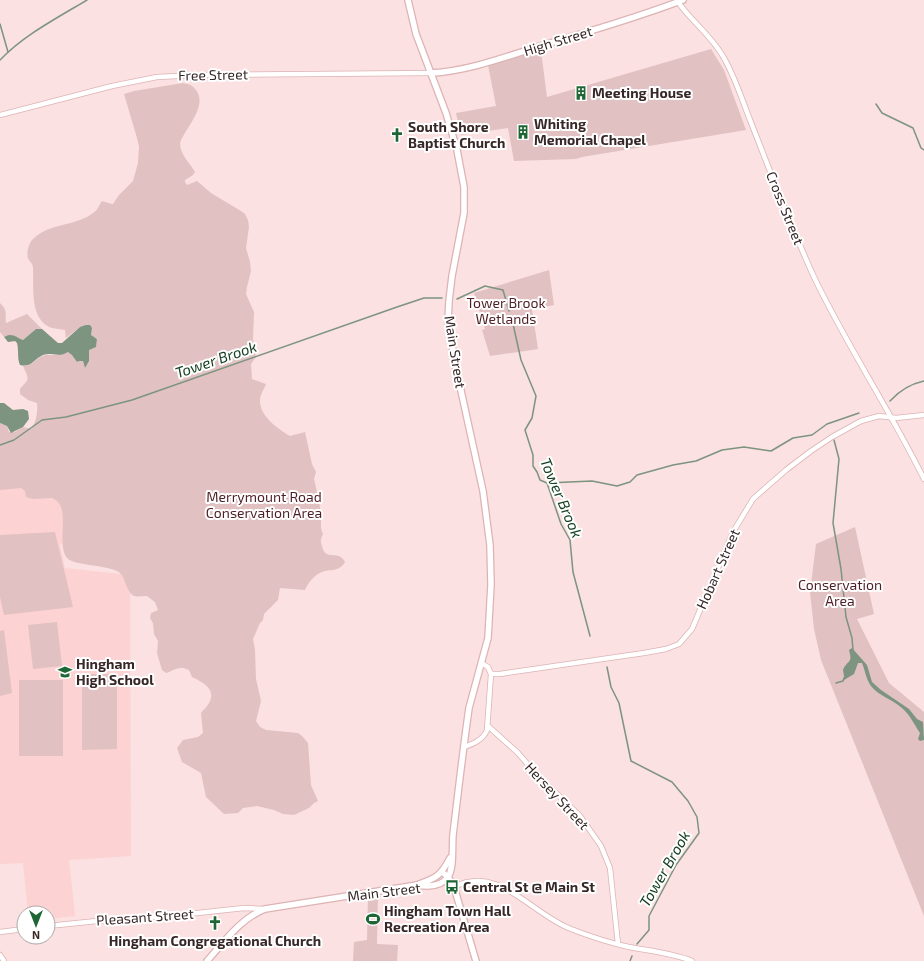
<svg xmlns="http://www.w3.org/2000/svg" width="924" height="961" viewBox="0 0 924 961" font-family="'Exo 2',sans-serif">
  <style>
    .built { fill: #fcd2d3 }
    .green { fill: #e1c1c2 }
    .water { fill: #7c9480 }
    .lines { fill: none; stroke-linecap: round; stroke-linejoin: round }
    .stream { stroke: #7c9480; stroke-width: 1.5 }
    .tertiary-casing { stroke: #ddb3b4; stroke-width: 6 }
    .secondary-casing { stroke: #ddb3b4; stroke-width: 8 }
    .tertiary { stroke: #fff; stroke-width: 4.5 }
    .secondary { stroke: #fff; stroke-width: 5.5 }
    .labels { text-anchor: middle; stroke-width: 4; stroke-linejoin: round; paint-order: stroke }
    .street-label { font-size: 14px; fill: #372727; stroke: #fff }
    .poi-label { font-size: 14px; font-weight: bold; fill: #372727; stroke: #fff; text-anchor: start }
    .park-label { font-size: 14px; fill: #4e1f24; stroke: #fff }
    .water-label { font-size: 15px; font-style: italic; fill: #164022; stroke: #fff }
  </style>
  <rect width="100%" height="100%" fill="#fbe1e1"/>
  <path class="built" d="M 0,447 L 130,530 L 60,544 L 65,568 L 130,575 L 131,856 L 69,860 L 75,916 L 48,919 L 48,913 L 28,913 L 23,863 L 0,864 Z"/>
  <g class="green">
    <path d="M 711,49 L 724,70 L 746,130 L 582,157 L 576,159 L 514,161 L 508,128 L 461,135 L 456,113 L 496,106 L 488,65 L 541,51 L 547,97 Z"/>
    <path d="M 183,83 C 189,84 192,85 196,90 C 208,106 186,127 180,143 C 180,155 190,163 195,172 L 193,175 L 185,180 L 185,182 L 187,185 L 197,181 L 211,193 L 241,211 L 245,214 L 248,220 L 249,227 L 246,248 L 250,262 L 251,271 L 247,287 L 246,294 L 254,312 L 253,339 L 256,357 L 251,364 L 252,379 L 266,384 C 265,388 262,391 261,395 C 255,413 277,428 290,436 L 305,432 L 312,464 L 316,472 L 314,479 L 319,501 L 321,515 L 321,528 L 323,534 C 321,538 320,541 322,546 C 325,562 339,549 345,562 C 339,572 331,569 322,572 C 314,575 308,583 305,590 L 280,588 L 278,600 L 264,614 L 263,620 L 260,623 L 253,639 L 255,650 L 256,679 L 261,701 L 256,721 L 260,727 L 266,730 L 298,733 L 302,736 L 308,743 L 311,785 L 318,801 L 314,803 L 309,808 L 294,815 L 283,814 L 274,810 L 257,806 L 243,808 L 238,813 L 224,814 L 206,797 L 201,773 L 182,762 L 177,748 L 183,740 L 198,737 L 203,733 L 201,713 C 203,710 207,707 209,703 C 217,689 202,682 192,677 L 189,670 C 179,665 175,670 166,673 L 162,670 L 157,653 L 158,641 L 154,634 L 153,623 L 150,618 L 151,613 L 158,610 L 155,602 L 147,596 C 143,596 137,597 134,596 C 125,591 126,575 117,571 C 105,565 72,565 67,558 C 55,543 73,506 52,498 L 33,499 L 26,497 L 25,491 L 21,488 L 0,490 L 0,423 L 7,426 L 9,432 L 15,432 L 23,427 L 31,429 C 36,424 38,411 37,403 L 28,400 L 20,394 L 20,389 C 30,378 29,380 23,366 C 32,366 36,358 43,356 C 46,354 49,355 52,355 C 57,355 63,354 68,352 L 72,354 L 77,362 L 79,361 L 83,361 L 85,368 L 89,361 L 89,349 L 96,347 L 97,338 L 93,337 L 91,335 L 92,328 L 80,327 L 66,338 L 65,330 C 61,329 56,329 52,328 C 29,320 34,287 33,268 C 33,264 31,263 29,260 C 25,254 29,242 34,238 C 50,223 77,226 93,213 C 98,210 99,205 102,201 L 112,204 L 113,204 L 119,195 L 133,181 L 138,163 L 139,147 L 137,138 L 124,94 L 134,91 Z"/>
    <path d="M 549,270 L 554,305 L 532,309 L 538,349 L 490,356 L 482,330 L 485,329 L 474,293 Z"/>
    <path d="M 0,303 C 8,311 5,313 6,323 L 27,314 L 42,329 L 36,329 L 23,340 C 16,337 12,333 4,337 L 0,332 Z"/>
    <path d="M 855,527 L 874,614 L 857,619 L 889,683 L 924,712 L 924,916 L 821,660 L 814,629 L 810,592 L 816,544 Z"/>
    <path d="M 55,532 L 73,607 L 4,615 L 0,597 L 0,535 Z"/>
    <path d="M 57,622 L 62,666 L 33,669 L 28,625 Z"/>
    <path d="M 4,630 L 12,693 L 0,696 L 0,631 Z"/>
    <path d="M 82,674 L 117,674 L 117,749 L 82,750 Z"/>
    <rect x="19" y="680" width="44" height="76"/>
    <path d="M 378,896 L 377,944 L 398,945 L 397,961 L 353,961 L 354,942 L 367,940 L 368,898 Z"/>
  </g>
  <g class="water">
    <path d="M 86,325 L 90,325 L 92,328 L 91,335 L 97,339 L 96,347 L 89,350 L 89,361 L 85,368 L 83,361 L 79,361 L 77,362 L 72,355 L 68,352 C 59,358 51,352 43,355 C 34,359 31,368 20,365 C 17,359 19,350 17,343 L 15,341 L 8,342 L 4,337 C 12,332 16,337 23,340 L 36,329 L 42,329 L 58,343 L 62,343 L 80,327 Z"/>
    <path d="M 0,403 L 4,403 L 13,410 L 23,409 L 28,411 L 29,419 L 23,427 L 11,433 L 7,426 L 0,423 Z"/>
    <path d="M 852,648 L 867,665 L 872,682 L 881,690 L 909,709 L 917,719 L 923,722 L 924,740 L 920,741 L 918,739 L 920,733 C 914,724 910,715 902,708 C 892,699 879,696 871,686 C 866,679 865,670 862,663 L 858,663 L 854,674 L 844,680 L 844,676 L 843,670 C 848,659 853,664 849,650 Z"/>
  </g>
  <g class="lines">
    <g class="stream">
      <path d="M 0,24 L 8,52"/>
      <path d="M 0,60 C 24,35 57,18 87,0"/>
      <path d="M 876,104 L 882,113 L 913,128 L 921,148 L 924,150"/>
      <path d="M 457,299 L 485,286 L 503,290 L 509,311"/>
      <path d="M 513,324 L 521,360 L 536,396 L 532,418 L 525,430 L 533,455 L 533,466 L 537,472 L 540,480 L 547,483 L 561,524 L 570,540 L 573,572 L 590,636"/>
      <path d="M 890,401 C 900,390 910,384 924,381"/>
      <path d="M 834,440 L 839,459 L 833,523 L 841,569 L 846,617 L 852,638 L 853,650"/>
      <path d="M 0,445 L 14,440 L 42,420 L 66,417 L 132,400 L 397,307 L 424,298 L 442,298"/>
      <path d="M 547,483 L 592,481 L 617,486 L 630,482 L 637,475 L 673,465 L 696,461 L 722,450 L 744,447 L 771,451 L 793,438 L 812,435 L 827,424 L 859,413"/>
      <path d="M 607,667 L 611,687 L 619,703 L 631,761 L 672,782 L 688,801 L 697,817 L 699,833 L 676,865 L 649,916 L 649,930 L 637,944"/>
      <path d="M 836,683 L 843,681 L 844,678"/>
      <path d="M 630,961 L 632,956"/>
    </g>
    <defs>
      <g id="tertiary">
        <path d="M 678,2 C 692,22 712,36 724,58 C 736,79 743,103 752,125 C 772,176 791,227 814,277 C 847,346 890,410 924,479"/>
        <path d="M 0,115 L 112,86 L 157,77 L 198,75 L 431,73"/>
        <path d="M 491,674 L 500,674 L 644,653 L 666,649 L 679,644 L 692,629 L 733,532 L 753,499 L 786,470 L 811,451 L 832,437 L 861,421 L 879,416 L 896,418 L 924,415"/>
        <path d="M 488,726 L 518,753 L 537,775 L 580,816 L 601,846 L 610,868 L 618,944"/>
        <path d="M 464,747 C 473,744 483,740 487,730 L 491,674 L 488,667 L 481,663"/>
        <path d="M 454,887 C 499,864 531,914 571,929 C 589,936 610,943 629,947 C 650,951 672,953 692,961"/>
        <path d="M 48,926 L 97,921 L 179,915 L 244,908 L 265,909"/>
        <path d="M 0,932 L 24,929"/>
        <path d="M 0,955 L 4,961"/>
      </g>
      <g id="secondary">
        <path d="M 431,73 C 468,71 505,57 540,46 C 588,32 636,18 683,0"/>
        <path d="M 442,872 L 448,877 L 454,887 L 476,961"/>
        <path d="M 419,884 C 437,878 441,875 450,858"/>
        <path d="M 207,961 C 224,942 241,918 265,909 L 417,885 C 428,887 441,887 448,877 C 454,869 452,846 453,835 C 458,793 463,750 469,708 L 488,638 L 491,585 L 490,545 L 483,491 L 456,368 L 448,322 L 449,301 L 452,276 L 464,213 L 464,187 L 457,150 L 446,113 L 416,34 L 408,0"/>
      </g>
    </defs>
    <use href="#tertiary" class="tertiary-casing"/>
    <use href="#secondary" class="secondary-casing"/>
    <use href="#tertiary" class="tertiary"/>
    <use href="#secondary" class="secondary"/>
  </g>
  <defs>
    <symbol id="building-bare" viewBox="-9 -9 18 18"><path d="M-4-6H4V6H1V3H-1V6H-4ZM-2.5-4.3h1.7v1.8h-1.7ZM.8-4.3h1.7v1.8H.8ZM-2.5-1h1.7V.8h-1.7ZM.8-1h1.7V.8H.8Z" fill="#1e6735" stroke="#fff" stroke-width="2.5" paint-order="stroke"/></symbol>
    <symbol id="church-bare" viewBox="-9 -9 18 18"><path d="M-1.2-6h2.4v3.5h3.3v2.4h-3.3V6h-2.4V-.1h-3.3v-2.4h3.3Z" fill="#1e6735" stroke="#fff" stroke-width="2.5" paint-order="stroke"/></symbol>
    <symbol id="school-bare" viewBox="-9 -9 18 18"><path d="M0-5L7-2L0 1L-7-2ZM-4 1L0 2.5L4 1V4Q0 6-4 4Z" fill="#1e6735" stroke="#fff" stroke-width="2.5" paint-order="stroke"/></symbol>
    <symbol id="bus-bare" viewBox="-9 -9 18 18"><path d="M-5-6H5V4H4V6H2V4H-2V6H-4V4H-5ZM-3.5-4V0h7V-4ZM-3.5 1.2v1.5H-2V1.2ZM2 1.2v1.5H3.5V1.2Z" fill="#1e6735" stroke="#fff" stroke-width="2.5" paint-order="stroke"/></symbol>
    <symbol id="stadium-bare" viewBox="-9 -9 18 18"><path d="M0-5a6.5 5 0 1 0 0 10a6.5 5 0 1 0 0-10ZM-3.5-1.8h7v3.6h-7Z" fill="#1e6735" stroke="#fff" stroke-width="2.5" paint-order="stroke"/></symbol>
  </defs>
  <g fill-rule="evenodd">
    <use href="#building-bare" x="571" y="83" width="20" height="20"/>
    <use href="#building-bare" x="513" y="122" width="20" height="20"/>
    <use href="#church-bare" x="387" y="125" width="20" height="20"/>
    <use href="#school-bare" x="55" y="662" width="20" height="20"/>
    <use href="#bus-bare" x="442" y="877" width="20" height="20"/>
    <use href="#stadium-bare" x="363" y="909" width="20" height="20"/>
    <use href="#church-bare" x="205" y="913" width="20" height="20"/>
  </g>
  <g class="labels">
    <g class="street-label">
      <text transform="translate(558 41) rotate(-17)" y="5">High Street</text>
      <text transform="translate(213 75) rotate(-1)" y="5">Free Street</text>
      <text transform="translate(785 208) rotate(68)" y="5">Cross Street</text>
      <text transform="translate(455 352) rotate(81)" y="5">Main Street</text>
      <text transform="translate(718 569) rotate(-66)" y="5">Hobart Street</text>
      <text transform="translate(557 796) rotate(47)" y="5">Hersey Street</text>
      <text transform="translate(384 892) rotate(-7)" y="5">Main Street</text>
      <text transform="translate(145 917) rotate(-4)" y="5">Pleasant Street</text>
    </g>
    <g class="poi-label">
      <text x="592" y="98">Meeting House</text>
      <text x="534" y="129">Whiting<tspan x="534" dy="16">Memorial Chapel</tspan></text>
      <text x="408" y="132">South Shore<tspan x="408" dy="16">Baptist Church</tspan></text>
      <text x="76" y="669">Hingham<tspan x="76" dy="16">High School</tspan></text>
      <text x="463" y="892">Central St @ Main St</text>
      <text x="384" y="916">Hingham Town Hall<tspan x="384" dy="16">Recreation Area</tspan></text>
      <text x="215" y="946" text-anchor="middle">Hingham Congregational Church</text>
    </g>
    <g class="park-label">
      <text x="506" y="308">Tower Brook<tspan x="506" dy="16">Wetlands</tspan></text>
      <text x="264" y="502">Merrymount Road<tspan x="264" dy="16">Conservation Area</tspan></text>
      <text x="840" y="590">Conservation<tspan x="840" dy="16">Area</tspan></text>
    </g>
    <g class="water-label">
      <text transform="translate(216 360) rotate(-19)" y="5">Tower Brook</text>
      <text transform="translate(561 498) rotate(67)" y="5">Tower Brook</text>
      <text transform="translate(665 869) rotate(-60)" y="5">Tower Brook</text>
    </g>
  </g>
  <g transform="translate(36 925) rotate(180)"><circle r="19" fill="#ffffff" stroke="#afa9a9"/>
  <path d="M0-3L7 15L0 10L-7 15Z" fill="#1e6735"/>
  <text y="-6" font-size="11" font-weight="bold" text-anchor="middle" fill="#372727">N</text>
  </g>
</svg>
